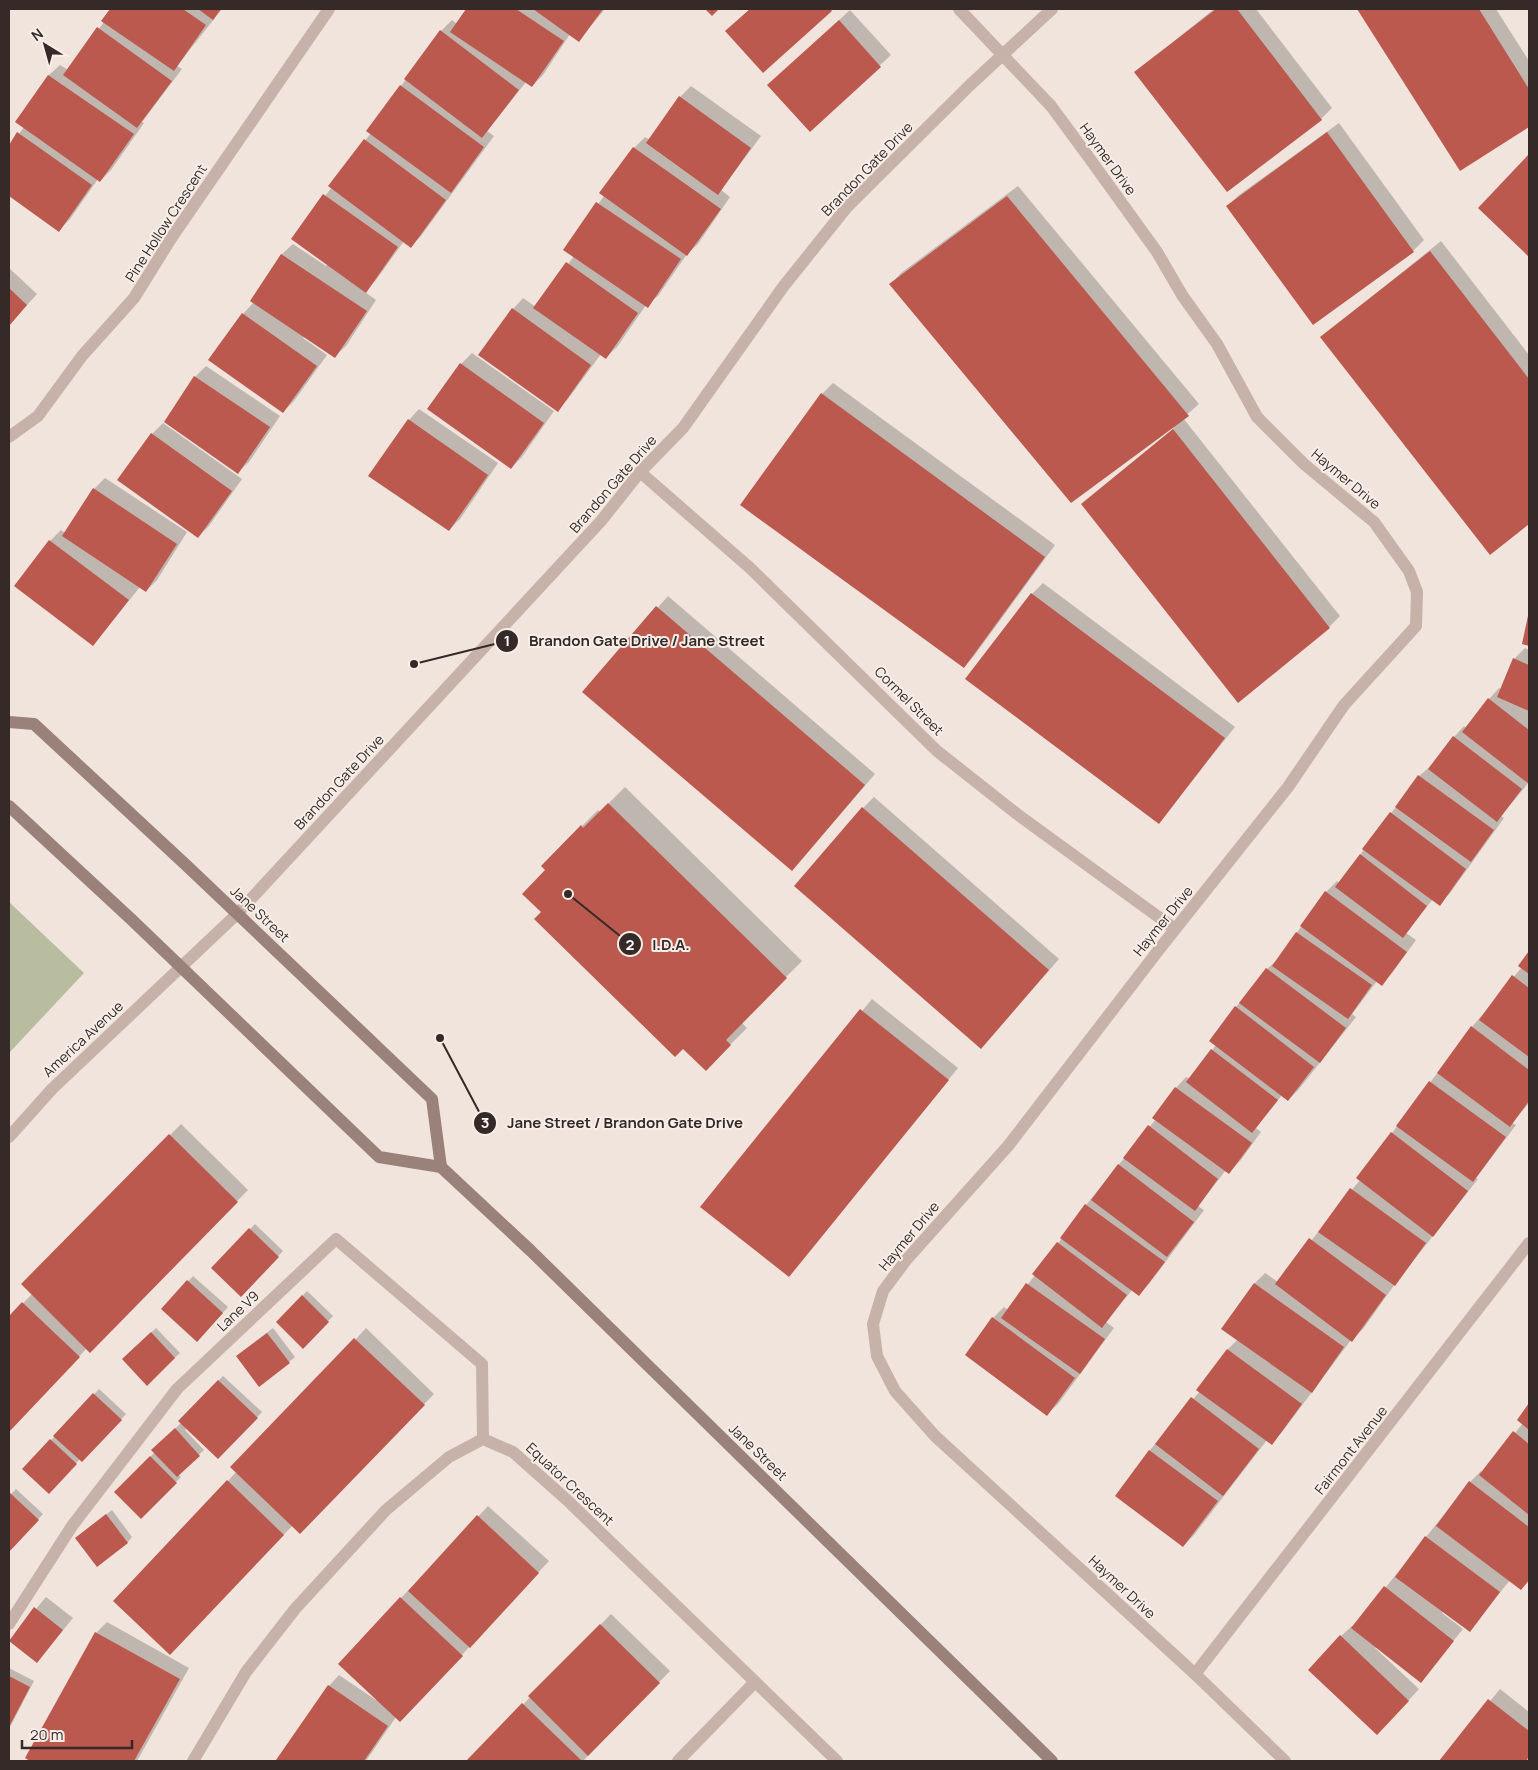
<svg xmlns="http://www.w3.org/2000/svg" width="1538" height="1770" viewBox="0 0 1538 1770" font-family="Manrope,sans-serif">
  <style>
    .green { fill: #b7bd9e }
    .shadow { fill: #0003 }
    .building { fill: #bb594f }
    .lines { fill: none; stroke-linecap: round; stroke-linejoin: round }
    .service { stroke: #c7b2a9; stroke-width: 12 }
    .minor { stroke: #c7b2a9; stroke-width: 12 }
    .tertiary { stroke: #c7b2a9; stroke-width: 12 }
    .secondary { stroke: #9a827b; stroke-width: 12 }
    .labels { text-anchor: middle; stroke-width: 4; stroke-linejoin: round; paint-order: stroke }
    .street-label { font-size: 14px; fill: #352a28; stroke: #f8eee8 }
    .leader { fill: none; stroke: #352a28; stroke-width: 2 }
    .callout-dot { fill: #352a28; stroke: #f8eee8; stroke-width: 2 }
    .mark-label { font-size: 15px; text-anchor: middle; font-weight: bold; fill: #fff }
    .callout-label { font-size: 15px; text-anchor: middle; font-weight: bold; fill: #352a28; stroke: #f8eee8; stroke-width: 4; stroke-linejoin: round; paint-order: stroke }
  </style>
  <rect width="100%" height="100%" fill="#f0e4dc"/>
  <path class="green" d="M 9,902 L 84,973 L 9,1053 Z"/>
  <g class="shadow">
    <path d="M 111,9 L 222,9 L 177,66 L 182,69 L 142,122 L 144,123 L 111,170 L 100,181 L 98,179 L 70,219 L 59,230 L 9,195 L 9,147 L 24,127 L 17,121 L 49,75 L 60,65 L 68,70 L 104,22 Z"/>
    <path d="M 467,9 L 605,9 L 579,40 L 570,34 L 543,75 L 532,86 L 526,82 L 487,131 L 494,136 L 421,236 L 411,246 L 404,241 L 376,280 L 365,292 L 376,300 L 346,346 L 335,356 L 304,336 L 303,338 L 327,355 L 294,401 L 283,412 L 243,314 L 254,302 L 251,300 L 282,254 L 293,244 L 326,266 L 327,264 L 292,239 L 332,187 L 330,185 L 371,133 L 401,86 L 441,31 L 452,20 L 457,24 Z"/>
    <path d="M 750,9 L 832,9 L 763,71 L 738,20 Z"/>
    <path d="M 1214,9 L 1256,9 L 1332,108 L 1321,119 L 1227,190 L 1136,72 Z"/>
    <path d="M 1359,9 L 1496,9 L 1529,61 L 1529,126 L 1460,169 Z"/>
    <path d="M 850,10 L 891,55 L 810,130 L 780,75 Z"/>
    <path d="M 691,86 L 761,136 L 721,190 L 730,197 L 698,244 L 687,254 L 658,296 L 646,305 L 617,347 L 606,357 L 601,354 L 568,399 L 557,410 L 513,309 L 523,298 L 536,307 L 574,256 L 565,250 L 604,196 L 601,193 L 634,148 L 645,137 L 650,140 L 680,97 Z"/>
    <path d="M 1339,123 L 1424,240 L 1413,251 L 1228,206 L 1239,195 Z"/>
    <path d="M 1529,156 L 1529,255 L 1480,208 Z"/>
    <path d="M 1018,186 L 1199,404 L 1183,418 L 1340,616 L 1329,627 L 1094,494 L 1174,428 L 1173,426 L 891,284 L 901,273 Z"/>
    <path d="M 1441,241 L 1529,355 L 1529,523 L 1490,553 L 1322,337 Z"/>
    <path d="M 9,268 L 37,294 L 9,325 Z"/>
    <path d="M 472,353 L 554,411 L 522,457 L 511,468 L 461,364 Z"/>
    <path d="M 206,366 L 280,416 L 249,462 L 238,472 L 195,377 Z"/>
    <path d="M 833,383 L 1055,545 L 974,656 L 964,667 L 822,394 Z"/>
    <path d="M 419,409 L 498,463 L 460,519 L 449,530 L 409,420 Z"/>
    <path d="M 163,423 L 242,479 L 209,526 L 198,537 L 152,434 Z"/>
    <path d="M 105,478 L 187,532 L 157,580 L 146,591 L 140,587 L 93,645 L 50,541 L 61,530 L 65,533 L 94,489 Z"/>
    <path d="M 1043,583 L 1235,727 L 1159,822 L 1032,594 Z"/>
    <path d="M 668,596 L 875,774 L 802,859 L 584,691 Z"/>
    <path d="M 1525,648 L 1529,650 L 1529,782 L 1501,816 L 1504,818 L 1450,893 L 1439,904 L 1433,899 L 1406,933 L 1416,940 L 1392,973 L 1381,984 L 1377,981 L 1352,1014 L 1356,1017 L 1299,1089 L 1288,1100 L 1282,1095 L 1256,1128 L 1261,1132 L 1240,1161 L 1229,1172 L 1226,1170 L 1198,1206 L 1204,1210 L 1149,1284 L 1139,1294 L 1132,1290 L 1106,1322 L 1114,1328 L 1058,1404 L 1047,1414 L 966,1355 L 993,1318 L 1004,1307 L 1008,1310 L 1035,1275 L 1086,1205 L 1156,1119 L 1176,1088 L 1186,1077 L 1190,1079 L 1216,1045 L 1236,1007 L 1267,969 L 1278,959 L 1326,892 L 1337,881 L 1339,883 L 1419,776 L 1431,766 L 1454,737 L 1464,726 L 1466,728 L 1489,699 L 1499,688 L 1501,689 L 1514,659 Z"/>
    <path d="M 625,787 L 802,961 L 741,1022 L 747,1028 L 706,1069 L 543,912 L 547,870 L 542,866 L 598,810 L 600,812 Z"/>
    <path d="M 874,797 L 1059,959 L 992,1036 L 863,808 Z"/>
    <path d="M 1529,953 L 1529,1103 L 1512,1123 L 1516,1125 L 1476,1178 L 1478,1179 L 1395,1284 L 1363,1329 L 1351,1340 L 1282,1432 L 1272,1443 L 1267,1440 L 1194,1535 L 1183,1546 L 1116,1496 L 1150,1450 L 1200,1391 L 1198,1389 L 1228,1349 L 1238,1339 L 1223,1329 L 1255,1283 L 1265,1273 L 1278,1282 L 1360,1180 L 1358,1178 L 1472,1027 L 1522,967 L 1520,966 Z"/>
    <path d="M 872,999 L 958,1068 L 789,1276 L 702,1206 Z"/>
    <path d="M 181,1124 L 248,1190 L 90,1351 L 87,1348 L 9,1431 L 9,1318 L 32,1294 L 23,1284 Z"/>
    <path d="M 255,1224 L 283,1251 L 241,1295 L 213,1268 Z"/>
    <path d="M 193,1276 L 228,1307 L 202,1335 L 163,1309 Z"/>
    <path d="M 307,1291 L 333,1316 L 303,1347 L 278,1322 Z"/>
    <path d="M 156,1328 L 180,1353 L 147,1384 L 123,1359 Z"/>
    <path d="M 273,1328 L 295,1357 L 260,1385 L 243,1351 Z"/>
    <path d="M 366,1328 L 434,1394 L 300,1532 L 293,1525 L 181,1643 L 228,1481 Z"/>
    <path d="M 223,1376 L 262,1412 L 218,1458 L 187,1428 L 185,1430 L 204,1450 L 178,1474 L 181,1477 L 141,1517 L 116,1492 L 155,1452 L 158,1445 L 181,1423 L 179,1421 Z"/>
    <path d="M 99,1389 L 126,1414 L 82,1461 L 80,1459 L 54,1487 L 24,1469 Z"/>
    <path d="M 1529,1405 L 1529,1581 L 1521,1589 L 1510,1580 L 1470,1630 L 1444,1611 L 1442,1613 L 1463,1629 L 1421,1681 L 1377,1646 L 1375,1648 L 1419,1689 L 1388,1723 L 1341,1636 L 1352,1626 L 1354,1627 L 1470,1482 L 1481,1471 L 1483,1473 L 1523,1423 L 1518,1420 Z"/>
    <path d="M 16,1489 L 43,1514 L 9,1551 L 9,1496 Z"/>
    <path d="M 488,1506 L 549,1561 L 411,1710 L 396,1717 L 366,1761 L 281,1761 L 278,1759 L 329,1686 L 339,1675 L 376,1700 L 401,1598 Z"/>
    <path d="M 112,1510 L 132,1537 L 127,1543 L 82,1533 Z"/>
    <path d="M 46,1597 L 73,1618 L 37,1662 L 10,1640 Z"/>
    <path d="M 611,1614 L 670,1671 L 583,1761 L 468,1761 Z"/>
    <path d="M 107,1622 L 189,1668 L 137,1761 L 33,1761 L 27,1758 L 96,1633 Z"/>
    <path d="M 9,1668 L 34,1681 L 9,1729 Z"/>
    <path d="M 1500,1689 L 1529,1712 L 1529,1758 L 1527,1761 L 1441,1761 Z"/>
  </g>
  <g class="building">
    <path d="M 110,9 L 183,9 L 206,25 L 174,71 L 101,21 Z"/>
    <path d="M 198,9 L 221,9 L 213,20 Z"/>
    <path d="M 466,9 L 516,9 L 564,41 L 532,87 L 450,32 Z"/>
    <path d="M 533,9 L 603,9 L 579,42 Z"/>
    <path d="M 705,9 L 719,9 L 712,16 Z"/>
    <path d="M 750,9 L 830,9 L 832,11 L 763,73 L 725,31 Z"/>
    <path d="M 1216,9 L 1237,9 L 1322,120 L 1227,192 L 1134,72 Z"/>
    <path d="M 1357,9 L 1479,9 L 1529,89 L 1529,127 L 1460,171 Z"/>
    <path d="M 839,20 L 881,67 L 810,132 L 767,85 Z"/>
    <path d="M 97,27 L 172,81 L 137,128 L 63,75 Z"/>
    <path d="M 440,30 L 519,90 L 482,138 L 404,79 Z"/>
    <path d="M 48,75 L 134,134 L 100,182 L 15,122 Z"/>
    <path d="M 400,85 L 484,147 L 451,193 L 366,131 Z"/>
    <path d="M 679,96 L 751,148 L 718,195 L 646,143 Z"/>
    <path d="M 17,132 L 92,185 L 59,232 L 9,196 L 9,145 Z"/>
    <path d="M 1327,132 L 1414,252 L 1313,325 L 1226,206 Z"/>
    <path d="M 364,139 L 446,200 L 411,248 L 328,186 Z"/>
    <path d="M 633,147 L 721,209 L 687,256 L 599,193 Z"/>
    <path d="M 1529,154 L 1529,257 L 1478,208 Z"/>
    <path d="M 323,194 L 398,247 L 366,293 L 291,239 Z"/>
    <path d="M 1007,196 L 1189,416 L 1071,503 L 889,284 Z"/>
    <path d="M 596,202 L 681,259 L 648,308 L 563,250 Z"/>
    <path d="M 1430,251 L 1529,379 L 1529,524 L 1490,555 L 1320,337 Z"/>
    <path d="M 281,254 L 367,311 L 335,358 L 250,301 Z"/>
    <path d="M 566,262 L 638,313 L 606,359 L 533,308 Z"/>
    <path d="M 9,288 L 27,305 L 9,326 Z"/>
    <path d="M 512,308 L 591,365 L 558,412 L 478,355 Z"/>
    <path d="M 242,313 L 317,366 L 283,413 L 208,360 Z"/>
    <path d="M 460,363 L 544,423 L 511,469 L 427,409 Z"/>
    <path d="M 194,376 L 270,427 L 238,474 L 164,422 Z"/>
    <path d="M 821,393 L 1045,557 L 964,668 L 740,505 Z"/>
    <path d="M 408,419 L 488,475 L 449,531 L 368,476 Z"/>
    <path d="M 1173,429 L 1330,628 L 1238,703 L 1081,504 Z"/>
    <path d="M 151,433 L 232,491 L 198,538 L 117,480 Z"/>
    <path d="M 93,488 L 177,544 L 146,592 L 62,536 Z"/>
    <path d="M 49,540 L 129,600 L 93,646 L 14,586 Z"/>
    <path d="M 1031,593 L 1225,738 L 1159,824 L 965,679 Z"/>
    <path d="M 656,606 L 865,785 L 792,871 L 582,692 Z"/>
    <path d="M 1529,611 L 1529,646 L 1522,644 Z"/>
    <path d="M 1513,658 L 1529,665 L 1529,711 L 1497,697 Z"/>
    <path d="M 1488,698 L 1529,730 L 1529,784 L 1462,732 Z"/>
    <path d="M 1453,736 L 1522,789 L 1497,822 L 1428,769 Z"/>
    <path d="M 1418,775 L 1494,830 L 1471,862 L 1395,807 Z"/>
    <path d="M 608,803 L 787,978 L 726,1040 L 731,1045 L 706,1071 L 683,1049 L 675,1057 L 534,919 L 541,912 L 522,894 L 545,870 L 541,866 L 581,825 L 583,828 Z"/>
    <path d="M 862,807 L 1049,970 L 981,1049 L 794,886 Z"/>
    <path d="M 1390,812 L 1466,869 L 1440,906 L 1362,849 Z"/>
    <path d="M 1360,854 L 1427,906 L 1403,938 L 1335,887 Z"/>
    <path d="M 1325,891 L 1407,952 L 1382,986 L 1300,926 Z"/>
    <path d="M 1296,932 L 1372,985 L 1348,1019 L 1272,966 Z"/>
    <path d="M 1529,951 L 1529,974 L 1518,966 Z"/>
    <path d="M 1266,968 L 1346,1028 L 1320,1063 L 1239,1003 Z"/>
    <path d="M 1512,975 L 1529,988 L 1529,1057 L 1479,1020 Z"/>
    <path d="M 1235,1006 L 1314,1067 L 1288,1101 L 1209,1041 Z"/>
    <path d="M 860,1009 L 949,1080 L 789,1277 L 700,1207 Z"/>
    <path d="M 1471,1026 L 1529,1070 L 1529,1101 L 1510,1127 L 1437,1073 Z"/>
    <path d="M 1211,1049 L 1278,1100 L 1252,1133 L 1186,1082 Z"/>
    <path d="M 1429,1081 L 1506,1137 L 1473,1182 L 1396,1126 Z"/>
    <path d="M 1175,1087 L 1252,1143 L 1229,1174 L 1152,1118 Z"/>
    <path d="M 1148,1125 L 1218,1179 L 1195,1211 L 1123,1158 Z"/>
    <path d="M 1391,1132 L 1468,1191 L 1433,1237 L 1356,1178 Z"/>
    <path d="M 169,1134 L 238,1202 L 90,1353 L 21,1284 Z"/>
    <path d="M 1118,1164 L 1194,1222 L 1167,1257 L 1091,1200 Z"/>
    <path d="M 1350,1188 L 1426,1243 L 1395,1286 L 1318,1232 Z"/>
    <path d="M 1085,1204 L 1165,1262 L 1139,1296 L 1060,1238 Z"/>
    <path d="M 249,1228 L 279,1257 L 241,1297 L 211,1268 Z"/>
    <path d="M 1309,1238 L 1386,1295 L 1352,1342 L 1275,1284 Z"/>
    <path d="M 1057,1242 L 1127,1295 L 1102,1328 L 1032,1274 Z"/>
    <path d="M 187,1280 L 223,1313 L 197,1342 L 161,1309 Z"/>
    <path d="M 1026,1283 L 1105,1339 L 1080,1374 L 1001,1318 Z"/>
    <path d="M 1254,1283 L 1344,1347 L 1312,1393 L 1221,1329 Z"/>
    <path d="M 302,1295 L 329,1322 L 303,1349 L 276,1322 Z"/>
    <path d="M 22,1302 L 80,1357 L 9,1432 L 9,1316 Z"/>
    <path d="M 992,1317 L 1075,1378 L 1047,1416 L 965,1355 Z"/>
    <path d="M 151,1332 L 175,1358 L 147,1386 L 122,1359 Z"/>
    <path d="M 267,1333 L 290,1363 L 259,1387 L 236,1356 Z"/>
    <path d="M 354,1338 L 425,1405 L 300,1534 L 230,1467 Z"/>
    <path d="M 1227,1349 L 1302,1404 L 1272,1445 L 1196,1390 Z"/>
    <path d="M 218,1380 L 258,1418 L 218,1459 L 178,1421 Z"/>
    <path d="M 93,1393 L 122,1420 L 82,1462 L 53,1436 Z"/>
    <path d="M 1191,1397 L 1259,1449 L 1223,1496 L 1155,1444 Z"/>
    <path d="M 1529,1403 L 1529,1430 L 1517,1420 Z"/>
    <path d="M 175,1428 L 200,1456 L 177,1477 L 151,1450 Z"/>
    <path d="M 1513,1431 L 1529,1444 L 1529,1515 L 1479,1475 Z"/>
    <path d="M 50,1439 L 77,1464 L 49,1494 L 22,1469 Z"/>
    <path d="M 1149,1450 L 1218,1501 L 1183,1547 L 1115,1496 Z"/>
    <path d="M 150,1456 L 177,1483 L 141,1519 L 114,1492 Z"/>
    <path d="M 227,1480 L 284,1535 L 170,1655 L 113,1601 Z"/>
    <path d="M 1469,1481 L 1529,1527 L 1529,1580 L 1521,1590 L 1436,1526 Z"/>
    <path d="M 10,1493 L 39,1520 L 9,1552 L 9,1494 Z"/>
    <path d="M 106,1514 L 128,1543 L 97,1567 L 75,1538 Z"/>
    <path d="M 477,1515 L 539,1573 L 470,1648 L 408,1591 Z"/>
    <path d="M 1425,1536 L 1500,1592 L 1470,1632 L 1395,1577 Z"/>
    <path d="M 1384,1586 L 1454,1641 L 1421,1683 L 1351,1628 Z"/>
    <path d="M 400,1597 L 463,1656 L 400,1722 L 338,1664 Z"/>
    <path d="M 34,1607 L 63,1630 L 37,1663 L 9,1641 Z"/>
    <path d="M 600,1624 L 660,1683 L 588,1756 L 528,1696 Z"/>
    <path d="M 95,1632 L 180,1679 L 134,1761 L 30,1761 L 25,1758 Z"/>
    <path d="M 1340,1635 L 1409,1701 L 1377,1735 L 1308,1670 Z"/>
    <path d="M 9,1676 L 30,1687 L 9,1727 Z"/>
    <path d="M 328,1685 L 388,1726 L 364,1761 L 278,1761 L 276,1760 Z"/>
    <path d="M 1488,1699 L 1529,1731 L 1529,1756 L 1526,1761 L 1439,1761 Z"/>
    <path d="M 522,1703 L 582,1761 L 466,1761 Z"/>
  </g>
  <g class="lines">
    <path class="service" d="M 9,1624 L 72,1526 L 177,1389 L 336,1239 L 482,1364 L 483,1439"/>
    <g class="minor">
      <path d="M 959,9 L 1051,106 L 1090,159 L 1157,252 L 1182,295 L 1217,344 L 1257,417 L 1304,464 L 1374,522 L 1409,571 L 1417,592 L 1416,626 L 1344,705 L 1288,787 L 1161,947 L 1008,1146 L 907,1259 L 883,1291 L 873,1324 L 877,1356 L 895,1391 L 935,1436 L 1195,1674 L 1285,1761"/>
      <path d="M 9,437 L 38,416 L 82,356 L 134,298 L 172,237 L 329,9"/>
      <path d="M 640,472 L 750,568 L 937,751 L 1017,814 L 1175,929"/>
      <path d="M 1195,1674 L 1529,1243"/>
      <path d="M 193,1761 L 246,1672 L 295,1609 L 386,1510 L 449,1457 L 483,1439 L 513,1452 L 567,1500 L 837,1761"/>
      <path d="M 678,1761 L 754,1683"/>
    </g>
    <path class="tertiary" d="M 9,1137 L 52,1089 L 237,914 L 601,521 L 640,472 L 683,428 L 783,287 L 847,207 L 969,86 L 1052,9"/>
    <g class="secondary">
      <path d="M 9,722 L 34,724 L 186,865 L 432,1099 L 441,1167"/>
      <path d="M 9,806 L 132,920 L 379,1157 L 441,1167 L 531,1251 L 1052,1761"/>
    </g>
  </g>
  <g class="labels">
    <g class="street-label">
      <text transform="translate(1108 159) rotate(54)" y="5">Haymer Drive</text>
      <text transform="translate(867 169) rotate(-46)" y="5">Brandon Gate Drive</text>
      <text transform="translate(166 223) rotate(-57)" y="5">Pine Hollow Crescent</text>
      <text transform="translate(1346 479) rotate(40)" y="5">Haymer Drive</text>
      <text transform="translate(613 484) rotate(-49)" y="5">Brandon Gate Drive</text>
      <text transform="translate(909 701) rotate(45)" y="5">Cormel Street</text>
      <text transform="translate(339 782) rotate(-47)" y="5">Brandon Gate Drive</text>
      <text transform="translate(260 914) rotate(43)" y="5">Jane Street</text>
      <text transform="translate(1163 921) rotate(-51)" y="5">Haymer Drive</text>
      <text transform="translate(83 1039) rotate(-43)" y="5">America Avenue</text>
      <text transform="translate(909 1236) rotate(-50)" y="5">Haymer Drive</text>
      <text transform="translate(238 1311) rotate(-43)" y="5">Lane V9</text>
      <text transform="translate(1351 1450) rotate(-52)" y="5">Fairmont Avenue</text>
      <text transform="translate(758 1452) rotate(44)" y="5">Jane Street</text>
      <text transform="translate(570 1484) rotate(43)" y="5">Equator Crescent</text>
      <text transform="translate(1122 1587) rotate(43)" y="5">Haymer Drive</text>
    </g>
  </g>
  <path class="leader" d="M414 664L507 641M568 894L630 944M440 1038L485 1123"/>
  <g class="callout-dot">
    <circle cx="414" cy="664" r="5"/>
    <circle cx="568" cy="894" r="5"/>
    <circle cx="440" cy="1038" r="5"/>
    <circle cx="507" cy="641" r="12"/>
    <circle cx="630" cy="944" r="12"/>
    <circle cx="485" cy="1123" r="12"/>
  </g>
  <g class="mark-label">
    <text x="507" y="646">1</text>
    <text x="630" y="950">2</text>
    <text x="485" y="1128">3</text>
  </g>
  <g class="callout-label">
    <text x="647" y="646">Brandon Gate Drive / Jane Street</text>
    <text x="671" y="950">I.D.A.</text>
    <text x="625" y="1128">Jane Street / Brandon Gate Drive</text>
  </g>
  <rect width="1538" height="1770" fill="none" stroke="#352a28" stroke-width="20"/>
  <g transform="translate(45 45) rotate(323)" stroke="#f8eee8" stroke-width="4" paint-order="stroke">
  <path d="M0-4L9 19L0 12L-9 19Z" fill="#352a28"/>
  <text y="-8" font-size="14" font-weight="bold" text-anchor="middle" fill="#352a28">N</text>
  </g>
  <path d="M22 1740v8h110v-8" fill="none" stroke="#352a28" stroke-width="2.5"/>
  <text x="30" y="1740" font-size="15" fill="#352a28" stroke="#f8eee8" stroke-width="4" paint-order="stroke">20 m</text>
</svg>
